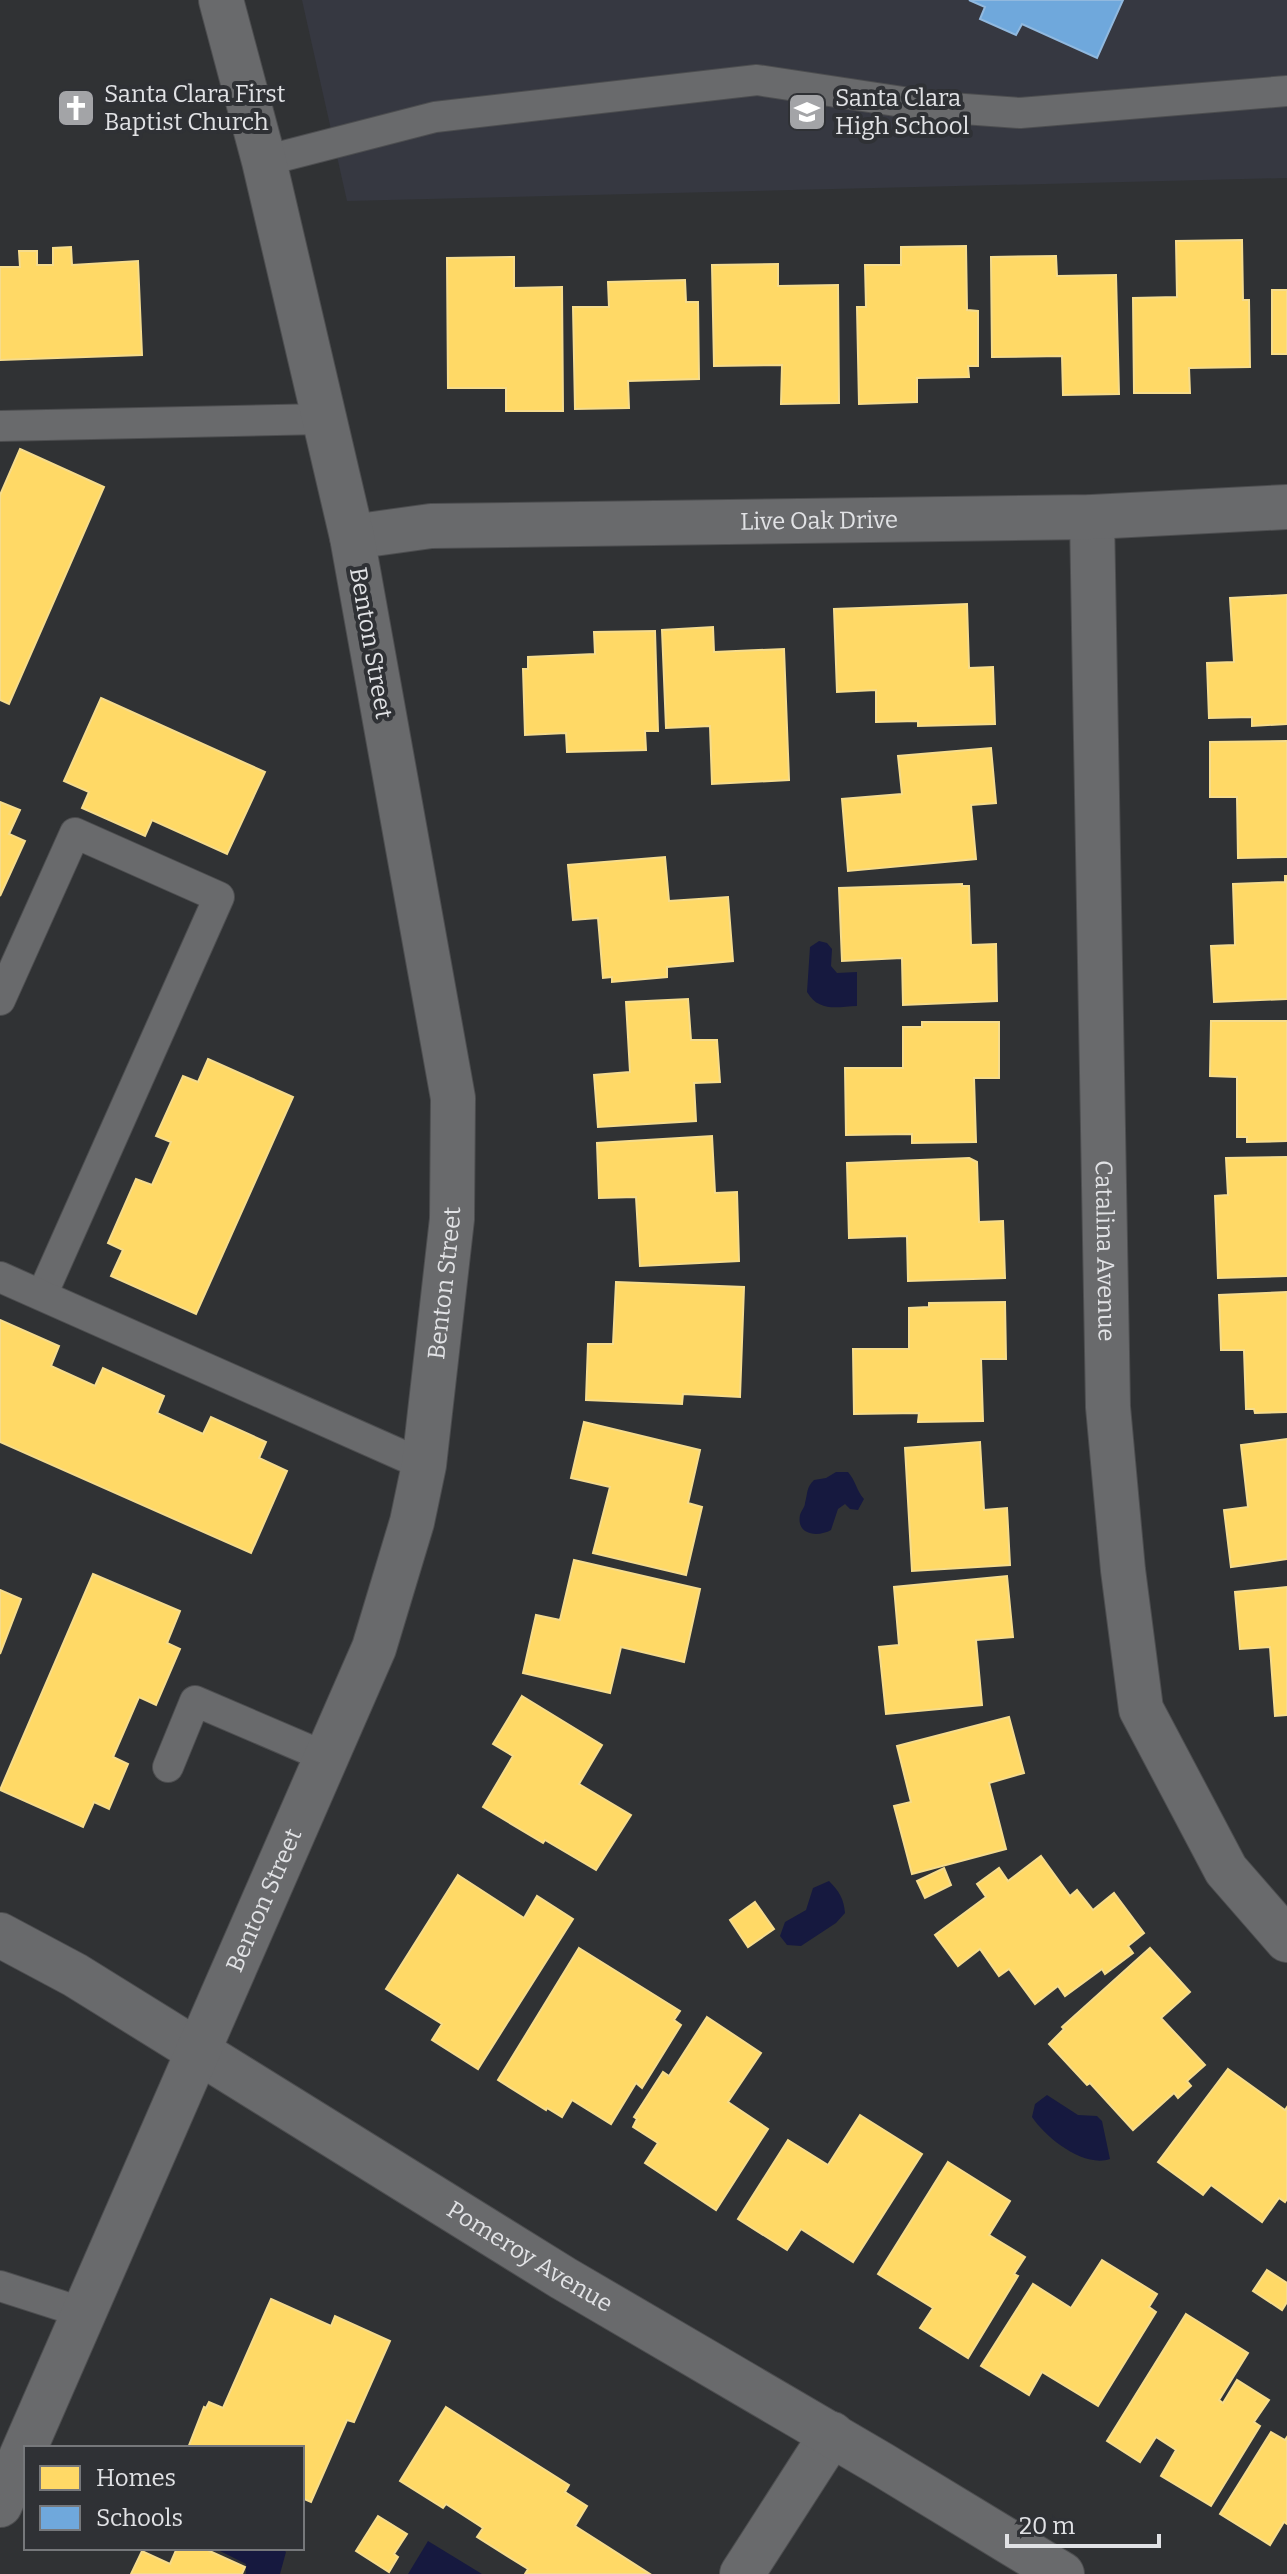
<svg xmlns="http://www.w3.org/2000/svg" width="1287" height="2574" viewBox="0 0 1287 2574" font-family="Bitter,serif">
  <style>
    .built { fill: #363841 }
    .water { fill: #16193f }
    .homes { fill: #ffd966; stroke: #f6dc8c; stroke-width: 2 }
    .schools { fill: #6fa8dc; stroke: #91b9df; stroke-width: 2 }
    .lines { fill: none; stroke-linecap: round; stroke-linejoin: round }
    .lane-casing { stroke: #4d4e50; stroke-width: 32 }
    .street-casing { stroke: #4d4e50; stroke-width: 46 }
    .secondary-casing { stroke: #4d4e50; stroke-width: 46 }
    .lane { stroke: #696a6c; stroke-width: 30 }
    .street { stroke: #696a6c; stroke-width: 44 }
    .secondary { stroke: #696a6c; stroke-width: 44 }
    .labels { text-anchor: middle; stroke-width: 8; stroke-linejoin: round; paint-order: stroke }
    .poi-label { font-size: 24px; fill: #e1e2e5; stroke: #2f3135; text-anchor: start }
    .street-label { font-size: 24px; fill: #e1e2e5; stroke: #2f3135 }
  </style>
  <rect width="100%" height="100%" fill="#303234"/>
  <path class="built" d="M 302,0 L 1287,0 L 1287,178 L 347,201 Z"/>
  <g class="water">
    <path d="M 819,941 L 827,943 L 832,949 L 831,966 L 837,973 L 857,972 L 857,1006 C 836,1007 819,1012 807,992 L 810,947 Z"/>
    <path d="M 836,1472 L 848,1472 C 856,1481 856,1490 864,1499 L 858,1510 L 850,1509 L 845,1504 L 838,1509 L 831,1530 C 819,1537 796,1536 800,1515 C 801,1511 805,1507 805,1503 C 808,1492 806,1488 814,1480 L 826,1478 Z"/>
    <path d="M 829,1881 C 839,1891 844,1899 845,1913 L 836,1923 L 801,1946 L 787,1945 L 780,1936 L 785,1922 L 806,1910 L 813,1888 Z"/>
    <path d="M 1047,2095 L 1078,2115 L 1097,2116 L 1102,2121 L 1110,2159 C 1084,2168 1046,2138 1032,2117 L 1035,2104 Z"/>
    <path d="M 428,2541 L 482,2574 L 408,2574 Z"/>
    <path d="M 214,2548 L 282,2548 L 286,2552 L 280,2574 L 246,2574 L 246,2564 Z"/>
  </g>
  <g class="homes">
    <path d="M 1242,240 L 1243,300 L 1249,300 L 1250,367 L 1189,368 L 1190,393 L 1134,393 L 1133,298 L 1177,297 L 1176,241 Z"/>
    <path d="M 966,246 L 967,310 L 978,311 L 978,366 L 968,366 L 969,377 L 917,378 L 917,402 L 859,404 L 857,307 L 866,307 L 865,265 L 901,265 L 901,247 Z"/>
    <path d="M 71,247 L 72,265 L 138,261 L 142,355 L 0,360 L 0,267 L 20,267 L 19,251 L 37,251 L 37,265 L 53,265 L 53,248 Z"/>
    <path d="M 1056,256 L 1057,276 L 1116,275 L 1119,394 L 1063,395 L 1062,356 L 992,357 L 991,257 Z"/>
    <path d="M 514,257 L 514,288 L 562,287 L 563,411 L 506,411 L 506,388 L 448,388 L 447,258 Z"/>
    <path d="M 778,264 L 778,286 L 838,285 L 839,403 L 781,404 L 782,365 L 714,366 L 712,265 Z"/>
    <path d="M 685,280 L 686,302 L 698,302 L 699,379 L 628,381 L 629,408 L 575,409 L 573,307 L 609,307 L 608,282 Z"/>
    <rect x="1272" y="290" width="15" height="64"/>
    <path d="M 20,449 L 104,487 L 9,704 L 0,700 L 0,495 Z"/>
    <path d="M 1287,595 L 1287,724 L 1252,726 L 1252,717 L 1209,718 L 1207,663 L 1234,662 L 1230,598 Z"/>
    <path d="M 967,604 L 969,668 L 993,667 L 995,724 L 918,726 L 918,721 L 876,722 L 876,690 L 837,692 L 834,609 Z"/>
    <path d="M 713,627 L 714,652 L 784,649 L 789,780 L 712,784 L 710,726 L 666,728 L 662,630 Z"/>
    <path d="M 655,631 L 658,731 L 645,731 L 646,750 L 567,752 L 566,733 L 525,735 L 523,669 L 528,669 L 528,657 L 595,654 L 594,632 Z"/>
    <path d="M 101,698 L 265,772 L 227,854 L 152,820 L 145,836 L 82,808 L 89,792 L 64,781 Z"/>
    <path d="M 1287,741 L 1287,857 L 1238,858 L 1237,797 L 1210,797 L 1210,742 Z"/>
    <path d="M 991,748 L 996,803 L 971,805 L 976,859 L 848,871 L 842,799 L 902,794 L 898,756 Z"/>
    <path d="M 0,802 L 20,810 L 9,834 L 25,841 L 0,896 Z"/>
    <path d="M 665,857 L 669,901 L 728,897 L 733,961 L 667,967 L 667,977 L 612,982 L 612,977 L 603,978 L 598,918 L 573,920 L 568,865 Z"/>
    <path d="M 1285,876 L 1287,876 L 1287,999 L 1214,1002 L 1211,946 L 1235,945 L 1233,884 L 1285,882 Z"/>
    <path d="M 962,884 L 962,886 L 969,886 L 971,945 L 996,944 L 997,1001 L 903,1005 L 902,958 L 842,961 L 839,888 Z"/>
    <path d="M 688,999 L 691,1040 L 717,1040 L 720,1082 L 694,1083 L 696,1121 L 598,1127 L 594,1075 L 630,1072 L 626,1002 Z"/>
    <path d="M 1211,1021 L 1287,1021 L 1287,1141 L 1247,1142 L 1247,1137 L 1237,1137 L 1237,1077 L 1210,1076 Z"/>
    <path d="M 922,1022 L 999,1022 L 999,1078 L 974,1078 L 976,1142 L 912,1143 L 912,1134 L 846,1135 L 845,1068 L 903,1068 L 903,1027 L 922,1027 Z"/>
    <path d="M 208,1059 L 293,1097 L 196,1314 L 111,1276 L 123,1250 L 108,1243 L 136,1179 L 152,1185 L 171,1142 L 156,1136 L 183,1076 L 198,1082 Z"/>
    <path d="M 712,1136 L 715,1193 L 737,1192 L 739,1261 L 640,1266 L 636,1197 L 599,1198 L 597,1143 Z"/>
    <path d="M 1287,1157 L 1287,1276 L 1218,1278 L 1215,1196 L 1228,1195 L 1226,1158 Z"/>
    <path d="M 969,1158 L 977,1162 L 979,1222 L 1003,1221 L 1005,1278 L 908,1281 L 907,1236 L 849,1238 L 847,1163 Z"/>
    <path d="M 616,1282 L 744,1287 L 740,1397 L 683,1394 L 682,1404 L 586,1400 L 588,1344 L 613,1344 Z"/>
    <path d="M 1287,1292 L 1287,1412 L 1255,1413 L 1254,1409 L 1246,1409 L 1244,1350 L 1221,1350 L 1219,1295 Z"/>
    <path d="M 1005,1302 L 1006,1359 L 981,1359 L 983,1421 L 918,1422 L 919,1413 L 854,1414 L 853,1349 L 909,1349 L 909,1308 L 929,1307 L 929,1303 Z"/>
    <path d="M 0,1320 L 59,1346 L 51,1366 L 95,1386 L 103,1368 L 164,1396 L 157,1413 L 203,1434 L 211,1417 L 266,1442 L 259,1458 L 287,1471 L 251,1553 L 0,1442 Z"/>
    <path d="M 584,1422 L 700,1450 L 688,1503 L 702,1507 L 686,1575 L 593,1553 L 610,1487 L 571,1478 Z"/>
    <path d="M 1287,1439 L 1287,1559 L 1231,1567 L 1224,1510 L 1248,1507 L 1241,1445 Z"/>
    <path d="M 980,1442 L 984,1510 L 1007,1508 L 1010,1565 L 912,1571 L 905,1448 Z"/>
    <path d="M 574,1560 L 700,1589 L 684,1662 L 621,1647 L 610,1693 L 523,1673 L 536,1615 L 560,1620 Z"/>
    <path d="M 93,1574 L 180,1611 L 167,1643 L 180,1649 L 156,1705 L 139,1697 L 113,1757 L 128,1764 L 109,1809 L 94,1802 L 83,1827 L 0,1790 Z"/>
    <path d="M 1007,1576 L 1013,1637 L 976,1640 L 982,1705 L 886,1714 L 879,1647 L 899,1645 L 894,1587 Z"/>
    <path d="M 1287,1587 L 1287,1715 L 1275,1716 L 1270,1647 L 1240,1649 L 1235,1592 Z"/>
    <path d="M 0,1590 L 21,1599 L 0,1654 Z"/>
    <path d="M 522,1696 L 602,1745 L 579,1784 L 631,1815 L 596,1870 L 545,1840 L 543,1843 L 483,1807 L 513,1756 L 493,1744 Z"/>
    <path d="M 1009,1717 L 1024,1773 L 989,1783 L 1006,1849 L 912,1874 L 894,1806 L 911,1802 L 897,1746 Z"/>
    <path d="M 1041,1856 L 1070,1896 L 1077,1890 L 1093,1910 L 1114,1893 L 1144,1933 L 1128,1946 L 1133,1953 L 1105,1974 L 1102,1969 L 1065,1996 L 1058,1986 L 1035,2004 L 1009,1969 L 999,1976 L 980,1949 L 958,1966 L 935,1935 L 986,1897 L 977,1884 L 999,1868 L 1008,1881 Z"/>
    <path d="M 944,1868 L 951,1885 L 925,1898 L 917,1881 Z"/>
    <path d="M 458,1875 L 524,1918 L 537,1896 L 573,1919 L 478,2069 L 432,2040 L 442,2024 L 386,1989 Z"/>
    <path d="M 755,1902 L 774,1929 L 748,1947 L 730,1920 Z"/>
    <path d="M 579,1948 L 680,2011 L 674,2020 L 681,2025 L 642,2088 L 636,2083 L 611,2124 L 572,2100 L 562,2117 L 547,2108 L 546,2110 L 498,2080 Z"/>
    <path d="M 1150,1948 L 1190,1992 L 1161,2018 L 1205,2065 L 1187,2081 L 1191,2086 L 1178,2098 L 1174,2093 L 1133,2130 L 1090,2083 L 1087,2085 L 1049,2044 L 1064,2029 L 1062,2027 Z"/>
    <path d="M 707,2017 L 761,2053 L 728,2102 L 768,2129 L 716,2210 L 645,2163 L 658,2143 L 633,2127 L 637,2119 L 634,2117 L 663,2072 L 669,2076 Z"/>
    <path d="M 1228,2069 L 1285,2110 L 1287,2107 L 1287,2199 L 1285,2202 L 1279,2198 L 1262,2222 L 1211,2185 L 1203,2195 L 1158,2162 Z"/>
    <path d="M 860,2115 L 922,2154 L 853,2262 L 801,2229 L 787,2250 L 738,2219 L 788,2140 L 828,2165 Z"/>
    <path d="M 948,2162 L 1010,2201 L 989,2235 L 1025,2257 L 1014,2274 L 1018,2276 L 968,2358 L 920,2328 L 933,2308 L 878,2274 Z"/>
    <path d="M 1102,2260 L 1157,2294 L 1149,2307 L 1156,2312 L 1098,2406 L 1042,2372 L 1029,2395 L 981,2366 L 1033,2284 L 1071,2308 Z"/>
    <path d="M 1267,2270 L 1287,2283 L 1287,2302 L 1282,2310 L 1253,2291 Z"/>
    <path d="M 271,2299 L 331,2326 L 335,2316 L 390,2341 L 354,2422 L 347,2420 L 311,2502 L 302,2498 L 302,2448 L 188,2448 L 204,2407 L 206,2408 L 209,2402 L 223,2408 Z"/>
    <path d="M 1186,2314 L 1248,2353 L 1219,2400 L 1223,2403 L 1237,2380 L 1269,2400 L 1254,2422 L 1260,2426 L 1211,2506 L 1161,2476 L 1176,2450 L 1156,2437 L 1140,2462 L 1107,2441 Z"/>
    <path d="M 446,2407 L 569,2485 L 565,2492 L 587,2506 L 575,2526 L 650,2574 L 525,2574 L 528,2569 L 477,2537 L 483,2528 L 446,2504 L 443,2508 L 400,2481 Z"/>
    <path d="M 1271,2432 L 1285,2440 L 1287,2437 L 1287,2524 L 1284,2522 L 1270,2545 L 1220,2514 Z"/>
    <path d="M 378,2516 L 407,2534 L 394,2554 L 398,2557 L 389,2572 L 356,2551 Z"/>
    <path d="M 177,2548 L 203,2548 L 245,2567 L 242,2574 L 131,2574 L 142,2551 L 170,2564 Z"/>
  </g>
  <path class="schools" d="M 969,0 L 1123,0 L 1097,58 L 1022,24 L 1016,35 L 980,19 L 985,7 Z"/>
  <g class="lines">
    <defs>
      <g id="lane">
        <path d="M 264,161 L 435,117 L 757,80 L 936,107 L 1020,113 L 1287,91"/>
        <path d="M 0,426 L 324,419"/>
        <path d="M 0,1000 L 75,833 L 219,897 L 42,1295"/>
        <path d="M 0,1277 L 424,1465"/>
        <path d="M 168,1767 L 195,1701 L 328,1758"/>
        <path d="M 0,2286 L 84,2313"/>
      </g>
      <g id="street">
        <path id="s1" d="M 1092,517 L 1108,1407 L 1123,1570 L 1141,1709 L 1226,1870 L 1287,1940"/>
        <path id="s2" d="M 352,537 L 431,526 L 1092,517 L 1287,507"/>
        <path d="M 742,2574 L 832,2434"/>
      </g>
      <g id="secondary">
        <path id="s3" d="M 0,1935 L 75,1975 L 563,2278 L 881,2464 L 1062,2574"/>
        <path id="s4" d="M 0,2505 L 374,1648 L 412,1522 L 424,1465 L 452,1219 L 453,1098 L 352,537 L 264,161 L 221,0"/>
      </g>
    </defs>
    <use href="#lane" class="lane-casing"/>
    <use href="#street" class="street-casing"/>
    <use href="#secondary" class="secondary-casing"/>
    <use href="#lane" class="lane"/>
    <use href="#street" class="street"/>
    <use href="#secondary" class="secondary"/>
  </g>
  <defs>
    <symbol id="church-square" viewBox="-11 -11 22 22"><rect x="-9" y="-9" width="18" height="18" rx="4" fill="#a3a4a7" stroke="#2f3135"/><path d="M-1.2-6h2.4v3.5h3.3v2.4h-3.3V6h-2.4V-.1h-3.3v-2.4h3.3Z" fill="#fff"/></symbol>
    <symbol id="school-square" viewBox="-11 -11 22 22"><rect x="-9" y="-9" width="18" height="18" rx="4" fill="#a3a4a7" stroke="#2f3135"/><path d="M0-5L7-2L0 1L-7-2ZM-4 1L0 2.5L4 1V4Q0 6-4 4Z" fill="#fff"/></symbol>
  </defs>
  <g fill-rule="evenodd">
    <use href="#church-square" x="54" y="86" width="44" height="44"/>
    <use href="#school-square" x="785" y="90" width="44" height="44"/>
  </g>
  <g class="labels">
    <g class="poi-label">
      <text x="104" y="102">Santa Clara First<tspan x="104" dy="28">Baptist Church</tspan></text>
      <text x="835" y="106">Santa Clara<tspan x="835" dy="28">High School</tspan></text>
    </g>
    <g class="street-label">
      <text dy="8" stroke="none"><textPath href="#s2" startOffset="468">Live Oak Drive</textPath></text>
      <text transform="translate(371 643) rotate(80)" y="8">Benton Street</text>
      <text dy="8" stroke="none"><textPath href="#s1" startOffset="734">Catalina Avenue</textPath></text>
      <text dy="8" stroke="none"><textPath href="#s4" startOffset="1308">Benton Street</textPath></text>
      <text dy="8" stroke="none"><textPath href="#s4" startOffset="660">Benton Street</textPath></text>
      <text dy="8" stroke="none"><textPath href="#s3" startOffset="620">Pomeroy Avenue</textPath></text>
    </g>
  </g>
  <rect x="24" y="2446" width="280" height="104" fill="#2f3135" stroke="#76787b" stroke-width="2"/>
  <rect x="40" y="2466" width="40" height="24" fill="#ffd966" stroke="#76787b" stroke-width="2"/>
  <text x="96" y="2486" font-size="24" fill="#e1e2e5">Homes</text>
  <rect x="40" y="2506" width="40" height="24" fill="#6fa8dc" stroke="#76787b" stroke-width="2"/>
  <text x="96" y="2526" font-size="24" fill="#e1e2e5">Schools</text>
  <path d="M1007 2534v12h152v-12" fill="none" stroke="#e1e2e5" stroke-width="4"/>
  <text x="1019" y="2534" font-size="24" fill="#e1e2e5" stroke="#2f3135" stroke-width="6" paint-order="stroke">20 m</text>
</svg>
